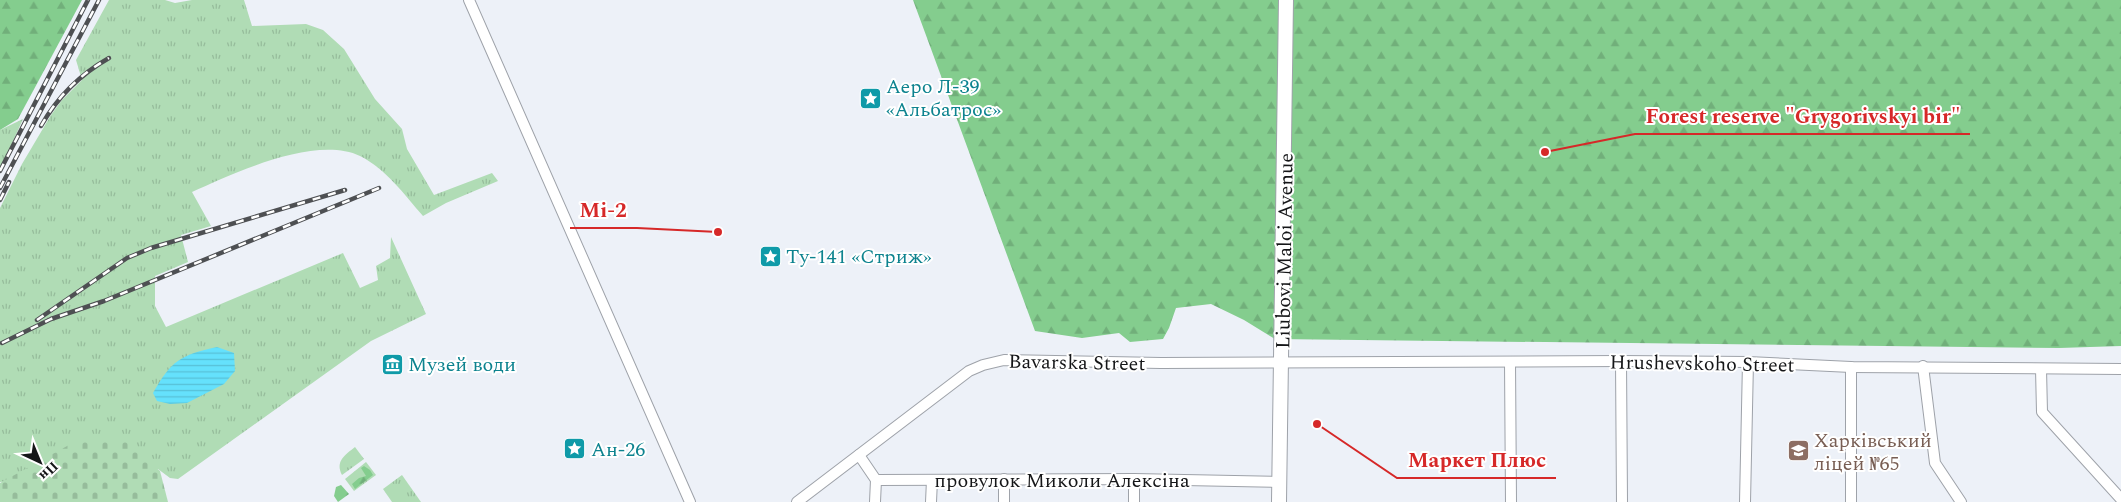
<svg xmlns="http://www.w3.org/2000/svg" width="2121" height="502" viewBox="0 0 2121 502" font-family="Spectral,serif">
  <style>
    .grass { fill: url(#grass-tufts) }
    .forest { fill: url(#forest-firs) }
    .cemetery { fill: url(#cemetery-stones) }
    .water { fill: url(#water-rules) }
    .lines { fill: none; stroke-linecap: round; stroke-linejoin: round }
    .minor-casing { stroke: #9ea2a9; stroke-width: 12 }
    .major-casing { stroke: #9ea2a9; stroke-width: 16 }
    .minor { stroke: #fff; stroke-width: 10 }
    .major { stroke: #fff; stroke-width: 14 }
    .rail-casing { stroke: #4e5053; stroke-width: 4.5 }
    .rail { stroke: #fff; stroke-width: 2.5; stroke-dasharray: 8; stroke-linecap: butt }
    .labels { text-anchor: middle; stroke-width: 4; stroke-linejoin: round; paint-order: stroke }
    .culture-label { font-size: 20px; fill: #0d838f; stroke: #fff; text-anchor: start }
    .street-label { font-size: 20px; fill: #151618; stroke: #fff }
    .education-label { font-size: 20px; fill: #785e54; stroke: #fff; text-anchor: start }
    .leader { fill: none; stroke: #d62828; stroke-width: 2 }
    .callout-dot { fill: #d62828; stroke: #fff; stroke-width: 2 }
    .callout-label { font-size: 21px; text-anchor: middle; font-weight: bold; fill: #d62828; stroke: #fff; stroke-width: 4; stroke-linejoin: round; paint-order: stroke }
  </style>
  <defs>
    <pattern id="grass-tufts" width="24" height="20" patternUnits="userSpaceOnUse" patternTransform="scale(1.25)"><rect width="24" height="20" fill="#b0dcb5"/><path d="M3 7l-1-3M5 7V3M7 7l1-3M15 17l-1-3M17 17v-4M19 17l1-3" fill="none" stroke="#96bc9b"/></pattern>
    <pattern id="forest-firs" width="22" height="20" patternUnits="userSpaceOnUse" patternTransform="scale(1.25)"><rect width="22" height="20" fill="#84cd8e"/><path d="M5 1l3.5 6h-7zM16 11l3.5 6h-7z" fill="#71af7a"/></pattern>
    <pattern id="cemetery-stones" width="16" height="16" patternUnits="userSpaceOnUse" patternTransform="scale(1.25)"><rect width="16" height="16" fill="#b0dcb5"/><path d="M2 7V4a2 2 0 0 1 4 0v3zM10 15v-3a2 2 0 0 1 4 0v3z" fill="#96bc9b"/></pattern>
    <pattern id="water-rules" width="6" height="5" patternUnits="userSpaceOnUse" patternTransform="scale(1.25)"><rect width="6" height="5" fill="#65e1fc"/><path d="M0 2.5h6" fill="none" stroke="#57c0d7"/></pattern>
  </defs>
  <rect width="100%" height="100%" fill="#edf1f8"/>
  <g class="grass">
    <path d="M 109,0 L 165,0 L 175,3 L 192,0 L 244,0 L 252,26 L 306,24 L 323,30 L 344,49 L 375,99 L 402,129 L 407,149 L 434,195 L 492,173 L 498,181 L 446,203 L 423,216 C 404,194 386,169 360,156 C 315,135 234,173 192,192 L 211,226 L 181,235 L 188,262 L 155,276 L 155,306 L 166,327 L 343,253 L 360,288 L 378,280 L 376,266 L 390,258 L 391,237 L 426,314 L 371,341 L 178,479 L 170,478 L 158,469 L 0,482 L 0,208 L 22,164 L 51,115 L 62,100 L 82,80 L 76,60 Z"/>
    <path d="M 23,119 L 0,170 L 0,130 Z"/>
    <path d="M 355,447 L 364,459 L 342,475 C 335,461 345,455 355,447 Z"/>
    <path d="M 366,462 L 376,475 L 354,491 L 345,479 Z"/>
    <path d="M 402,475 L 421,502 L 392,502 L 383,489 Z"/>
  </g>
  <g class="forest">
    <path d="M 0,0 L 82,0 L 18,119 L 0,130 Z"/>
    <path d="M 913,0 L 2121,0 L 2121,346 L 2059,348 L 1275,339 L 1244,320 L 1211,304 L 1176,308 L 1169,328 L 1163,339 L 1130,342 L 1119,333 L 1082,338 L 1035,331 Z"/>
    <path d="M 364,466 L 370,470 L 373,475 L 355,489 L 352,484 L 359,478 L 366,476 L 361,468 Z"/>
    <path d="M 341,485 L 349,494 L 338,502 L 334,496 L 336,487 Z"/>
  </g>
  <path class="cemetery" d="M 78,440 L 124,440 L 160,471 L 168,502 L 0,502 L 0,483 Z"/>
  <path class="water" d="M 217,347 L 234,353 L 235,371 L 224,384 L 187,403 L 170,404 L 157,401 L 153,393 C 171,361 180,355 217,347 Z"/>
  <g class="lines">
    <defs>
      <g id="minor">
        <path d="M 469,0 L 690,502"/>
        <path d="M 1621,361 L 1622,502"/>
        <path d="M 1510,362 L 1511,502"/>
        <path d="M 1923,366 L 1935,463 L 1961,502"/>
        <path d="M 1851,367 L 1851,502"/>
        <path d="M 2041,369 L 2042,412 L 2121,499"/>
        <path d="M 859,455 L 876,480 L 1134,479 L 1279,482"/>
        <path d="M 1134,479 L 1134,502"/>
        <path d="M 797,502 L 969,371 L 983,365 L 1004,360 L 1161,363 L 1621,361 L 1748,362 L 1851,367 L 2121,369"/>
        <path d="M 875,502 L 876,480"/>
        <path d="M 931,502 L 932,480"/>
        <path d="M 1004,502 L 1004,479"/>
        <path d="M 1745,502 L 1748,362"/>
      </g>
      <path id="major" d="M 1279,502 L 1286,0"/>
    </defs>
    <use href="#minor" class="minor-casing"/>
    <use href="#major" class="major-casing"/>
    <use href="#minor" class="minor"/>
    <use href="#major" class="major"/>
    <defs>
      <g id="rail">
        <path d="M 41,126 C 58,96 79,75 109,58"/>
        <path d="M 0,171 L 88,0"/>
        <path d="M 0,188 L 99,0"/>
        <path d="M 0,200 L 9,182"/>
        <path d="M 37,320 L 127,258 L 151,248 L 345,190"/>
        <path d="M 2,343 L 51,319 L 104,301 L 379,188"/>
      </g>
    </defs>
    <use href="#rail" class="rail-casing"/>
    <use href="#rail" class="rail"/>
  </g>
  <defs>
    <symbol id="sight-square" viewBox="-11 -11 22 22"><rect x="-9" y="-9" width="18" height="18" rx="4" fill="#0f9aa8" stroke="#fff"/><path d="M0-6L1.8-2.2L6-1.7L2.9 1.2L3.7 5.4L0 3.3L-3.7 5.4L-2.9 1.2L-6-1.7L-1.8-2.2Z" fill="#fff"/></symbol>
    <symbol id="museum-square" viewBox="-11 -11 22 22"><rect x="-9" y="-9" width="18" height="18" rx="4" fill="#0f9aa8" stroke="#fff"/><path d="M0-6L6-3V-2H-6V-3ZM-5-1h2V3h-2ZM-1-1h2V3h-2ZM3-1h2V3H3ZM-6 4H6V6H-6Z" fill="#fff"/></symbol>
    <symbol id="school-square" viewBox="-11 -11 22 22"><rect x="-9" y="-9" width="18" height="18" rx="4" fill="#8d6e63" stroke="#fff"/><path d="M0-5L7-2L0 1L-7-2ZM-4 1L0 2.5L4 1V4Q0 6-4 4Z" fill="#fff"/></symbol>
  </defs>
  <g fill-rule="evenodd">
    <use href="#sight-square" x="858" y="86" width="25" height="25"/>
    <use href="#sight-square" x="758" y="244" width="25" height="25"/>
    <use href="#museum-square" x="380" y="352" width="25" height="25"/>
    <use href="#sight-square" x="562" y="436" width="25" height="25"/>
    <use href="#school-square" x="1786" y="438" width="25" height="25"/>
  </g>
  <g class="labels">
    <g class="culture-label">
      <text x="886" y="93">Аеро Л-39<tspan x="886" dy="23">«Альбатрос»</tspan></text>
      <text x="786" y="263">Ту-141 «Стриж»</text>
      <text x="408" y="371">Музей води</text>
      <text x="591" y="456">Ан-26</text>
    </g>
    <g class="street-label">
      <text transform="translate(1284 251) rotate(-89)" y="7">Liubovi Maloi Avenue</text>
      <text transform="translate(1077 362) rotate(1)" y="7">Bavarska Street</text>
      <text transform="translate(1702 363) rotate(1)" y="7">Hrushevskoho Street</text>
      <text x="1062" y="487">провулок Миколи Алексіна</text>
    </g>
    <g class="education-label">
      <text x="1814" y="447">Харківський<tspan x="1814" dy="23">ліцей №65</tspan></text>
    </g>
  </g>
  <path class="leader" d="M1545 152L1635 134H1970M718 232L637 228H570M1317 424L1397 478H1556"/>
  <g class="callout-dot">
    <circle cx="1545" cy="152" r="5"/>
    <circle cx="718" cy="232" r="5"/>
    <circle cx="1317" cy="424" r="5"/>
  </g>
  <g class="callout-label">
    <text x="1803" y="123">Forest reserve "Grygorivskyi bir"</text>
    <text x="603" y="217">Мі-2</text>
    <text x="1477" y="467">Маркет Плюс</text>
  </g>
  <g transform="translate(40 462) rotate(136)" stroke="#ffffff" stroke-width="4" paint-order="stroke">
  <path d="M0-4L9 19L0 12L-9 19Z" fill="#151618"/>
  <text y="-8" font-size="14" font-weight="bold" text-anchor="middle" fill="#151618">Пн</text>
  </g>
</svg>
